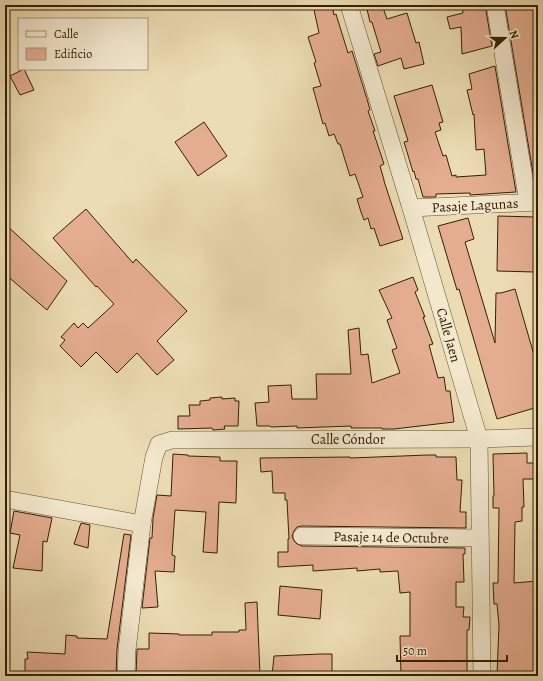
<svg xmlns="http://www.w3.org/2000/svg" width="543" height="681" viewBox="0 0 543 681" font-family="Alegreya,serif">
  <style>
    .building { fill: #e5ad90; stroke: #332004 }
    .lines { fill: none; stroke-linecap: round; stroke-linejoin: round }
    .minor-casing { stroke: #614f30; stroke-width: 18 }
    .minor { stroke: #f3e8ce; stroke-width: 17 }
    .labels { text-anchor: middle; stroke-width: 3.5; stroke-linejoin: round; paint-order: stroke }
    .street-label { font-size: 14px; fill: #332004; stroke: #f3e8ce }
  </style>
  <rect width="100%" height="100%" fill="#ecdcb3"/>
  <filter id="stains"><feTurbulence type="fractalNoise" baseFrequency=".005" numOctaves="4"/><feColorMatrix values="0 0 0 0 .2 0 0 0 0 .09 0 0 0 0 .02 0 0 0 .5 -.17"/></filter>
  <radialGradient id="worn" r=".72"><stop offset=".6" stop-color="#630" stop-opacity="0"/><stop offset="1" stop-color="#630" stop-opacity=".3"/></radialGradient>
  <g class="building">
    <path d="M 313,5 L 332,5 L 334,15 L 336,14 L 348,53 L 352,51 L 367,99 L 370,110 L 368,111 L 375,131 L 373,131 L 384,164 L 380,166 L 384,180 L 384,181 L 403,239 L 380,246 L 374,228 L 371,229 L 368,218 L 364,220 L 361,212 L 357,199 L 363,197 L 355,174 L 350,176 L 340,144 L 338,144 L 334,134 L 329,136 L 325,123 L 323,124 L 313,88 L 321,86 L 314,63 L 316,62 L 308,37 L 319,33 Z"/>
    <path d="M 366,5 L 382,5 L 387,19 L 407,13 L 416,43 L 419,42 L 424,64 L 404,69 L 401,58 L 378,66 L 374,54 L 381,52 L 372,22 L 370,22 Z"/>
    <path d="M 462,5 L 485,5 L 492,46 L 462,54 L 461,27 L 450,29 L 447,17 L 463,13 Z"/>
    <path d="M 505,5 L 531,5 L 532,10 L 538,9 L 538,22 L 534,22 L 538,52 L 538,191 L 536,191 Z"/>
    <path d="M 495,66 L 516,192 L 470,195 L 470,193 L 436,194 L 436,197 L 423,197 L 418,179 L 416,179 L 414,171 L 413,172 L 404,142 L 408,141 L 394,96 L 432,85 L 443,122 L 439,123 L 441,130 L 435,132 L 443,156 L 446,155 L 452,176 L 456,175 L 456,177 L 486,175 L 484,149 L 476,150 L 474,114 L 473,115 L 467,90 L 472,89 L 469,74 Z"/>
    <path d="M 24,69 L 34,90 L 20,95 L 10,76 Z"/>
    <path d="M 204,122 L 227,156 L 198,176 L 175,142 Z"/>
    <path d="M 86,209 L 133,263 L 136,259 L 187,311 L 157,341 L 174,360 L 157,375 L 137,353 L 117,373 L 96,352 L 81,367 L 60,346 L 65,340 L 61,337 L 74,323 L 78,328 L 83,323 L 88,328 L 114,304 L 97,286 L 96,287 L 53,238 Z"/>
    <path d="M 498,216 L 536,217 L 535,272 L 497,271 Z"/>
    <path d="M 468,218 L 474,239 L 465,242 L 495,343 L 496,293 L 501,293 L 515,289 L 538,369 L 538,407 L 497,419 L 459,289 L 457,290 L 438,226 Z"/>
    <path d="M 5,224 L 67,281 L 47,310 L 5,274 Z"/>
    <path d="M 413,277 L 418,290 L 415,292 L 425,317 L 423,317 L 433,344 L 429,345 L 438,378 L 444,377 L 446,391 L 450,391 L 454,422 L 394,429 L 382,429 L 382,428 L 351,428 L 351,426 L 297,428 L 297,426 L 271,427 L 270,426 L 257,426 L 255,403 L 269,402 L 268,386 L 291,385 L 292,399 L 317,399 L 316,374 L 351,374 L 348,330 L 359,328 L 361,355 L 368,354 L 372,383 L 400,373 L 392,350 L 397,348 L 387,320 L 392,318 L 379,290 Z"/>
    <path d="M 222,397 L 222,399 L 235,398 L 235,401 L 239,401 L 238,426 L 224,426 L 225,429 L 213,430 L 212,428 L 178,429 L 178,416 L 190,416 L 189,405 L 200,405 L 200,401 L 210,400 L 210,398 Z"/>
    <path d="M 527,453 L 527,463 L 538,463 L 538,479 L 523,479 L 524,507 L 522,507 L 522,521 L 515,522 L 514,583 L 538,581 L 538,676 L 497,675 L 499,625 L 497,604 L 494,604 L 493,583 L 498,583 L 499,508 L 493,508 L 493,496 L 494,496 L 493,454 Z"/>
    <path d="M 173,454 L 188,455 L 188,456 L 220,457 L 220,461 L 237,461 L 236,503 L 219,502 L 217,553 L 203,552 L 206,512 L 175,510 L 172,555 L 175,556 L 174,572 L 155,571 L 158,607 L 142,608 L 150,538 L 152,538 L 153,518 L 157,495 L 171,496 Z"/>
    <path d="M 428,455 L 436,455 L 436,457 L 456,457 L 457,480 L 462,480 L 460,512 L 466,512 L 466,528 L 302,526 L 297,527 L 294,531 L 292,536 L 294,541 L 297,544 L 302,546 L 465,548 L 465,554 L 463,554 L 464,582 L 456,582 L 456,607 L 464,607 L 463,617 L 470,617 L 469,630 L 467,630 L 467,676 L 401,676 L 400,636 L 410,636 L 410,592 L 400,593 L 398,571 L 380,572 L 380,569 L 357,571 L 357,568 L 313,571 L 313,565 L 278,567 L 278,552 L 288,552 L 288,539 L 289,539 L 287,500 L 285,500 L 285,493 L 273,493 L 272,471 L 261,472 L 260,458 L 350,457 L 350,458 Z"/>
    <path d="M 14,511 L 52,518 L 47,542 L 43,541 L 42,571 L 13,568 L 20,535 L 10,533 Z"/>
    <path d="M 81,523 L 90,525 L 88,548 L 74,544 Z"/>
    <path d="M 124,534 L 131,535 L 117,649 L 116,676 L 25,676 L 25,659 L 28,659 L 27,652 L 65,654 L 66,635 L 77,636 L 77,638 L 107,639 Z"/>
    <path d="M 280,586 L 322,590 L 320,619 L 278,615 Z"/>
    <path d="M 257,602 L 260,676 L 136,676 L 137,649 L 149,649 L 149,633 L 179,634 L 179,635 L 212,635 L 212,632 L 239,632 L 239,630 L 246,630 L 245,603 Z"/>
    <path d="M 321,654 L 332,654 L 332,676 L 272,676 L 274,656 Z"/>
  </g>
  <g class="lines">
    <defs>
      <g id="minor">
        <path d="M 349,5 L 411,208 L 479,439 L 482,676"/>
        <path d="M 495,5 L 528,202"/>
        <path d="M 411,208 L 538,202"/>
        <path d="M 5,499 L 142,524"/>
        <path d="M 302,536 L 480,538"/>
        <path d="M 126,676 L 127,650 L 142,524 L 154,457 L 159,444 L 172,440 L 479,439 L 538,437"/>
      </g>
    </defs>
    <use href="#minor" class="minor-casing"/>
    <use href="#minor" class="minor"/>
  </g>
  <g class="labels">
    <g class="street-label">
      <text transform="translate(475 205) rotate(-3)" y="5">Pasaje Lagunas</text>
      <text transform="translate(449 335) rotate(74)" y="5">Calle Jaen</text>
      <text x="348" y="444">Calle Cóndor</text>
      <text transform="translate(391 537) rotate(1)" y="5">Pasaje 14 de Octubre</text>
    </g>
  </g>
  <rect width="543" height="681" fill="none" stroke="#ecdcb3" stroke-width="20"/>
  <rect x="6" y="6" width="531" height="669" fill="none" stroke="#332004" stroke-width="2"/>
  <rect x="10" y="10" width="523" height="661" fill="none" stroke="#332004"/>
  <rect x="18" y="18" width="130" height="52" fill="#f3e8ce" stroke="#a6987d"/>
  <rect x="26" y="31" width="20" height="6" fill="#f3e8ce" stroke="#a6987d"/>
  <text x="54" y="38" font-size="12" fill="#332004">Calle</text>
  <rect x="26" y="48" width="20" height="12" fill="#e5ad90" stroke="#a6987d"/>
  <text x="54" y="58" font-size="12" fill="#332004">Edificio</text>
  <g transform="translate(505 38) rotate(69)" stroke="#f3e8ce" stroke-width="3" paint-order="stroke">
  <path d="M0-3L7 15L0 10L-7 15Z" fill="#332004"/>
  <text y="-6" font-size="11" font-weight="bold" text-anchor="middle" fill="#332004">N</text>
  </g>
  <path d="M397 655v6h110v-6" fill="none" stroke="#332004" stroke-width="2"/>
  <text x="403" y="655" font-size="12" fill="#332004" stroke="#f3e8ce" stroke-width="3" paint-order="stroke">50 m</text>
  <rect width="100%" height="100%" filter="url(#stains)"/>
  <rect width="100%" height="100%" fill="url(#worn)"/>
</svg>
